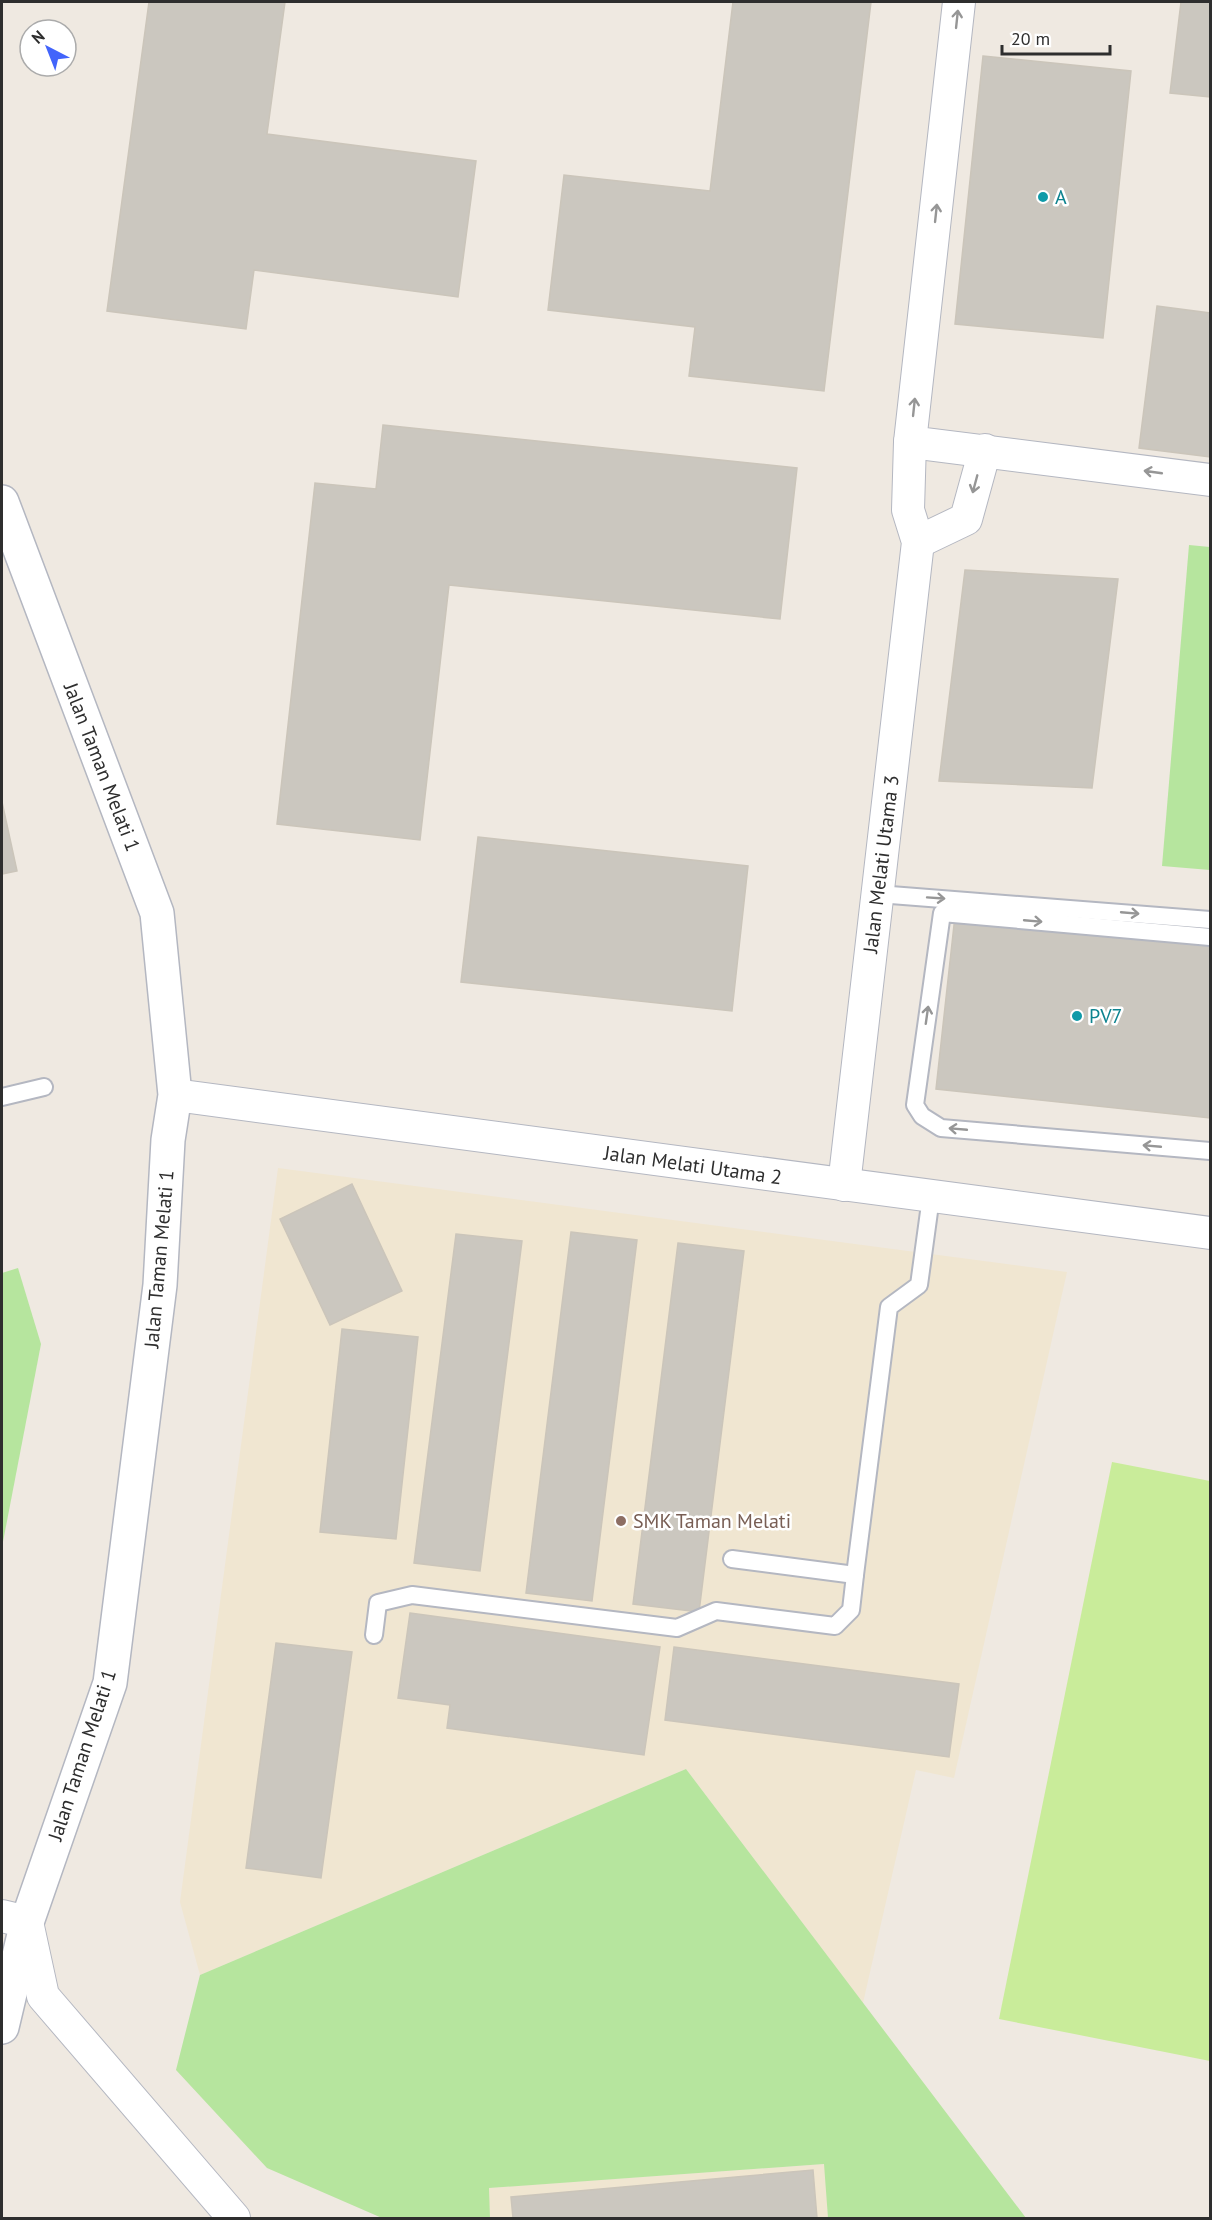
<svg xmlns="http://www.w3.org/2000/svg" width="1212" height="2220" viewBox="0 0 1212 2220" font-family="'PT Sans',sans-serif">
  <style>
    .education { fill: #f0e6d1 }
    .green { fill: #b6e59e }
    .pitch { fill: #c9ec9a }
    .building { fill: #cbc7bf; stroke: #cbc5ba; stroke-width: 1.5 }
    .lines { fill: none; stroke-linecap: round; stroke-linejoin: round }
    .service-casing { stroke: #b4b7c1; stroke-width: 20 }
    .minor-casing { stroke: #b4b7c1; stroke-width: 34 }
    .tertiary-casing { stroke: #b4b7c1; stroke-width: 36 }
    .service { stroke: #fff; stroke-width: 16 }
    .minor { stroke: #fff; stroke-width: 32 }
    .tertiary { stroke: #fff; stroke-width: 33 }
    .oneway { stroke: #969696 }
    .culture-dot { fill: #0f9aa8; stroke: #fff; stroke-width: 2 }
    .education-dot { fill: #8d6e63; stroke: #fff; stroke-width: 2 }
    .labels { text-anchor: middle; stroke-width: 5; stroke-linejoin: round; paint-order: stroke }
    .culture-label { font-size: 20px; fill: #0d838f; stroke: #fff; text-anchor: start }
    .street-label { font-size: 20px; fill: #2e2e2e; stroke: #fff }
    .education-label { font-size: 20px; fill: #785e54; stroke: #fff; text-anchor: start }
  </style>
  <rect width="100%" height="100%" fill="#efe9e1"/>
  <g class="education">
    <path d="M 278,1168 L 1067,1272 L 954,1778 L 916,1770 L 863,2003 L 686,1769 L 200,1975 L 180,1902 Z"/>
    <path d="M 825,2164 L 828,2218 L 490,2218 L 488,2188 Z"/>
  </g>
  <g class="green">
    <path d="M 1189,545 L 1210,547 L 1210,870 L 1162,866 Z"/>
    <path d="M 18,1268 L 41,1344 L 2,1547 L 2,1273 Z"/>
    <path d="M 686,1769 L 1026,2218 L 828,2218 L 824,2164 L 489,2188 L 490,2218 L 382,2218 L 267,2168 L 176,2070 L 200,1975 Z"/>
  </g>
  <path class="pitch" d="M 1112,1462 L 1210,1481 L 1210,2061 L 999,2019 Z"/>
  <g class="building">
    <path d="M 149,2 L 285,2 L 267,134 L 476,161 L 458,297 L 254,270 L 246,329 L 107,311 Z"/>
    <path d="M 733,2 L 871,2 L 824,391 L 689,376 L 695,327 L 548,310 L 564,175 L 710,191 Z"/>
    <path d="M 1181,2 L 1210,2 L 1210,97 L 1170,93 Z"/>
    <path d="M 983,56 L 1131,71 L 1103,338 L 955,324 Z"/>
    <path d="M 1157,306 L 1210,313 L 1210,457 L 1139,448 Z"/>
    <path d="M 383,425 L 797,468 L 780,619 L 449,585 L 420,840 L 277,824 L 315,483 L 376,489 Z"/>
    <path d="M 965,570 L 1118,579 L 1092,788 L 939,781 Z"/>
    <path d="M 2,802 L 17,871 L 2,874 Z"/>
    <path d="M 478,837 L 748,866 L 732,1011 L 461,982 Z"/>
    <path d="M 955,916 L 1210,943 L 1210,1118 L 936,1089 Z"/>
    <path d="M 352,1184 L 402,1291 L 330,1325 L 280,1219 Z"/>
    <path d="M 571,1232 L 637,1240 L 592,1601 L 526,1593 Z"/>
    <path d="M 456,1234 L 522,1241 L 480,1571 L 414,1563 Z"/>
    <path d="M 678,1243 L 744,1251 L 699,1612 L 633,1604 Z"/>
    <path d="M 342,1329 L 418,1337 L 396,1539 L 320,1532 Z"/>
    <path d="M 410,1613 L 660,1647 L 644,1755 L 447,1728 L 450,1705 L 398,1698 Z"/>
    <path d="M 276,1643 L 352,1652 L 321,1878 L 246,1868 Z"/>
    <path d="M 674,1647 L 959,1684 L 949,1757 L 665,1720 Z"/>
    <path d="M 813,2170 L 817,2218 L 513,2218 L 511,2197 Z"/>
  </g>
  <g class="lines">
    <defs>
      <g id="service">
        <path d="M 878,894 L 1210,920"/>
        <path d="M 1210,937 L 942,913 L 915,1105 L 922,1116 L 941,1128 L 1210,1151"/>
        <path d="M 2,1097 L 44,1087"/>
        <path d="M 732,1559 L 855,1575 L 889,1307 L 919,1285 L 931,1197"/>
        <path d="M 374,1635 L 378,1603 L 412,1595 L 677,1628 L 716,1611 L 835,1626 L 851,1610 L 855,1575"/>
      </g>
      <g id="minor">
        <path d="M 959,2 L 910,442 L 1210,480"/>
        <path d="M 918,542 L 966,519 L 985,450"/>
        <path d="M 175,1095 L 1210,1233"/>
        <path d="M 844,1185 L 918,542 L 908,510 L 910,442"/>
        <path d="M 2,1916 L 27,1922 L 43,1996 L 234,2218"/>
      </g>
      <path id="tertiary" d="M 2,502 L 157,913 L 175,1095 L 168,1140 L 160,1285 L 110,1683 L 27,1922 L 2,2027"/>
    </defs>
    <use href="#service" class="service-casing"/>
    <use href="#minor" class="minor-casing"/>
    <use href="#tertiary" class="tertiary-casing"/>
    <use href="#service" class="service"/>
    <use href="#minor" class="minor"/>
    <use href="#tertiary" class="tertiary"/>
  </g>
  <defs><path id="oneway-shaft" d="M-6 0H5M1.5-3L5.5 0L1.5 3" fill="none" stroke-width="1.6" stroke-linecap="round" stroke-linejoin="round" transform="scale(1.5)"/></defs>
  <g class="oneway">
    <use href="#oneway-shaft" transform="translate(957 19) rotate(-84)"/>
    <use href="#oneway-shaft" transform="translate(936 213) rotate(-84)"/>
    <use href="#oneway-shaft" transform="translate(914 407) rotate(-84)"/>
    <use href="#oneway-shaft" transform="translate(1153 472) rotate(-172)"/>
    <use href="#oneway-shaft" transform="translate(975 484) rotate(105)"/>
    <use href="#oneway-shaft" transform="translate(936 898) rotate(4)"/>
    <use href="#oneway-shaft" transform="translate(1130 913) rotate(5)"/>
    <use href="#oneway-shaft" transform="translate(1033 921) rotate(5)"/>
    <use href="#oneway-shaft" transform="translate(927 1015) rotate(-82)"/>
    <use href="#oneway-shaft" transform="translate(958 1129) rotate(-175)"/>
    <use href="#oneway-shaft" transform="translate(1152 1146) rotate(-175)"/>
  </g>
  <g class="culture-dot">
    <circle cx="1043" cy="197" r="6"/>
    <circle cx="1077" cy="1016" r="6"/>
  </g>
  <circle class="education-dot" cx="621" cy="1521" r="6"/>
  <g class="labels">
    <g class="culture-label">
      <text x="1055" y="204">A</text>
      <text x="1089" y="1023">PV7</text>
    </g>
    <g class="street-label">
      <text transform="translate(102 767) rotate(69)" y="7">Jalan Taman Melati 1</text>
      <text transform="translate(881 864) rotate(-83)" y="7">Jalan Melati Utama 3</text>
      <text transform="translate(693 1165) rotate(8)" y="7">Jalan Melati Utama 2</text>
      <text transform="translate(159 1259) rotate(-85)" y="7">Jalan Taman Melati 1</text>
      <text transform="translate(82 1755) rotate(-72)" y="7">Jalan Taman Melati 1</text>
    </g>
    <g class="education-label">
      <text x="633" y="1528">SMK Taman Melati</text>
    </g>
  </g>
  <rect width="1212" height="2220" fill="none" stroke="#2e2e2e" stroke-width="6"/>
  <g transform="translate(48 48) rotate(318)"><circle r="28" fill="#ffffff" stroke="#ababab" stroke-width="1.5"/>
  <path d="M0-4.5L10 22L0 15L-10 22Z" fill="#4264fb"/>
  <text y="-9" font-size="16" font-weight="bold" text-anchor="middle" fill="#2e2e2e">N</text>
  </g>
  <path d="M1002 45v9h108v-9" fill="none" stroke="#2e2e2e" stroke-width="3"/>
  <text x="1011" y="45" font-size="18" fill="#2e2e2e" stroke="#ffffff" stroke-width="4.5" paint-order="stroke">20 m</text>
</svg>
